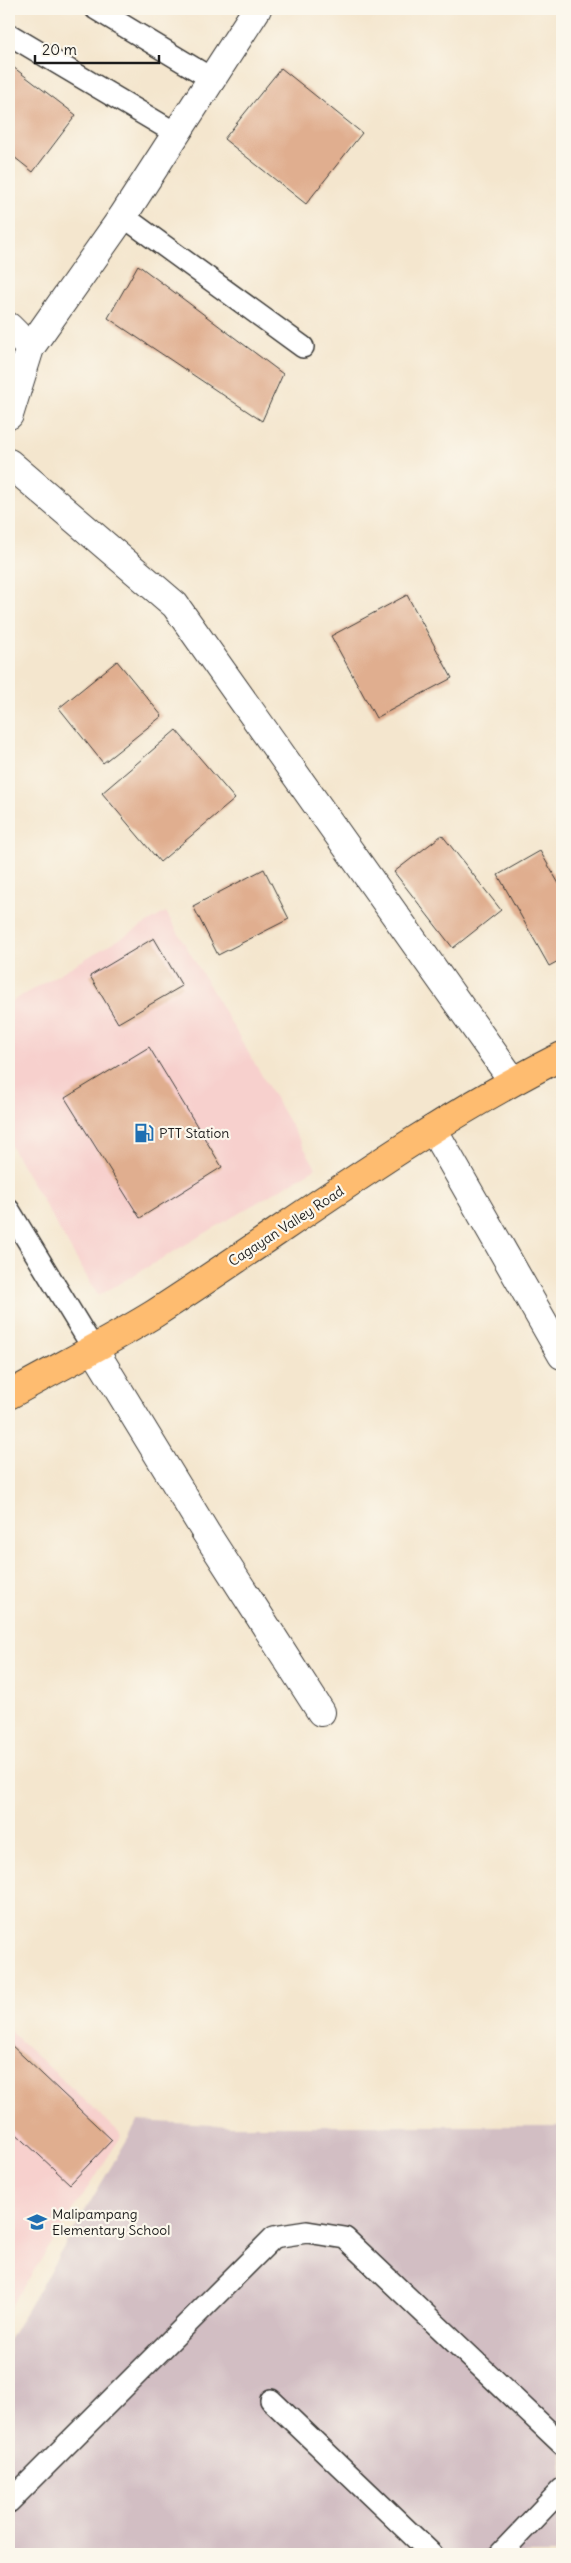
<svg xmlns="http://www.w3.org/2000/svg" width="571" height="2563" viewBox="0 0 571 2563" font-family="Delius,sans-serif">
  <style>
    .built { fill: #f7d0cd }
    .industrial { fill: #d2bec3 }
    .building { fill: #e0ae8f }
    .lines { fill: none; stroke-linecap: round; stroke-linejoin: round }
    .lane-casing { stroke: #3c3a37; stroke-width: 24 }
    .street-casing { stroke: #3c3a37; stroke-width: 30 }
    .highway-casing { stroke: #3c3a37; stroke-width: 30 }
    .lane { stroke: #fff; stroke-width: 21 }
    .street { stroke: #fff; stroke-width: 28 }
    .highway { stroke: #febc70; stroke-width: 28 }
    .labels { text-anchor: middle; stroke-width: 4.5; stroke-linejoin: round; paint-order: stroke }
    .poi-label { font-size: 14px; fill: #1c1c1c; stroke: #fbf7ec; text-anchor: start }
    .street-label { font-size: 14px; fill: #1c1c1c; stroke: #fbf7ec }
  </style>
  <rect width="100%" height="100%" fill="#fbf7ec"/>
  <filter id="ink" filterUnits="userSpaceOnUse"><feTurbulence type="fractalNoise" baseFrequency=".02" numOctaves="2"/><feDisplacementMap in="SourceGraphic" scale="10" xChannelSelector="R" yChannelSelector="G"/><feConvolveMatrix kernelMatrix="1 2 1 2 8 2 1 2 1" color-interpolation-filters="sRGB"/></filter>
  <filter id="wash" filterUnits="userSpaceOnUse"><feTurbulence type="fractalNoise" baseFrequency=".0096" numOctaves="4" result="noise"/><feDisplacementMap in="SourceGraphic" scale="20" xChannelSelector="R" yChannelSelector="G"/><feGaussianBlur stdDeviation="1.12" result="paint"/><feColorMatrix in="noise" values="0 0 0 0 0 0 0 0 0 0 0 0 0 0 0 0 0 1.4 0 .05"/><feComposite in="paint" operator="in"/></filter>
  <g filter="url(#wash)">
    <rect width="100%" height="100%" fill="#f4e6ce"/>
    <g class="built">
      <path d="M 166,912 L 316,1168 L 98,1296 L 9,1143 L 9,1003 Z"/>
      <path d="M 9,2030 L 122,2135 L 9,2309 Z"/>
    </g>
    <path class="industrial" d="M 138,2121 L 231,2126 L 561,2126 L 562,2554 L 9,2554 L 9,2340 Z"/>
    <g id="blocks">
      <g class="building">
        <path d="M 9,64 L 76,115 L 33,172 L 9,153 Z"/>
        <path d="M 281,68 L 362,133 L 306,204 L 224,139 Z"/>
        <path d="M 138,265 L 283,374 L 262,421 L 108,318 Z"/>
        <path d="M 407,595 L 452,678 L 376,718 L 331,636 Z"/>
        <path d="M 117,661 L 162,716 L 103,763 L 59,708 Z"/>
        <path d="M 176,730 L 235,799 L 160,862 L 102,793 Z"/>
        <path d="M 442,835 L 501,910 L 453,948 L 394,872 Z"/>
        <path d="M 540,851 L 562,889 L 562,959 L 549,966 L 498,875 Z"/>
        <path d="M 264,869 L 289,919 L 218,955 L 193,906 Z"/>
        <path d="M 154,938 L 182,986 L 118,1023 L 90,976 Z"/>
        <path d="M 149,1047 L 222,1167 L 140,1218 L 65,1098 Z"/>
        <path d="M 9,2043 L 112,2140 L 70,2184 L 9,2127 Z"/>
      </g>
    </g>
  </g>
  <g filter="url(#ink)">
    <use href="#blocks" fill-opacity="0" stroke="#3c3a37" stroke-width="1"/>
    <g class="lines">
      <defs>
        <g id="lane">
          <path d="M 96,9 L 212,79"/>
          <path d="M 10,35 L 177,134"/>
          <path d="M 123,216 L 303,347"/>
          <path d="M 9,1210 L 93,1348"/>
          <path d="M 271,2400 L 432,2554"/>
          <path d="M 9,2502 L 274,2237 L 307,2232 L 345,2238 L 562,2444"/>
          <path d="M 500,2554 L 562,2489"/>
        </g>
        <g id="street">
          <path d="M 9,327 L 30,348"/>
          <path d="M 9,415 L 30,348 L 123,216 L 257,9"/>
          <path d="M 9,463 L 175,605 L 513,1081"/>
          <path d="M 433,1129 L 562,1355"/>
          <path d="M 93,1348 L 206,1533 L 321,1712"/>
        </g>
        <path id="highway" d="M 9,1395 C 57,1368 107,1343 154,1314 C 289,1227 418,1128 562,1056"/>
      </defs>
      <use href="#lane" class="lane-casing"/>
      <use href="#street" class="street-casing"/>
      <use href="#highway" class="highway-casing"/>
      <use href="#lane" class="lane"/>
      <use href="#street" class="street"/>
      <use href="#highway" class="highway"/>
    </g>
  </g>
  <defs>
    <symbol id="fuel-bare" viewBox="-9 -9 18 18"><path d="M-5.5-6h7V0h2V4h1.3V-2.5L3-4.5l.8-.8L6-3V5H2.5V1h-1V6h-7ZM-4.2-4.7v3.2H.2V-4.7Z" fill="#1f6fb2" stroke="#fbf7ec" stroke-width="2.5" paint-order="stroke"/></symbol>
    <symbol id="school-bare" viewBox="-9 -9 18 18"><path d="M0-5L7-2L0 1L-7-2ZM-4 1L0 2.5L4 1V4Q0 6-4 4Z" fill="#1f6fb2" stroke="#fbf7ec" stroke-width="2.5" paint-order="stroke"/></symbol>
  </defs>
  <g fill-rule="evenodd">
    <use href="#fuel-bare" x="130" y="1119" width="28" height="28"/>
    <use href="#school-bare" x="23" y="2208" width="28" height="28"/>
  </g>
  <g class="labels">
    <g class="poi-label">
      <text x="159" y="1138">PTT Station</text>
      <text x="52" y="2219">Malipampang<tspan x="52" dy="16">Elementary School</tspan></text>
    </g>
    <g class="street-label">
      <text transform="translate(286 1226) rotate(-33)" y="5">Cagayan Valley Road</text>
    </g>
  </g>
  <rect width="571" height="2563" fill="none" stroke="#fbf7ec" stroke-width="30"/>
  <path d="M35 55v8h124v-8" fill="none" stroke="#1c1c1c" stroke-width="2.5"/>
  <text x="42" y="55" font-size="15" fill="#1c1c1c" stroke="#fbf7ec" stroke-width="4" paint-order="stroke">20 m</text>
</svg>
